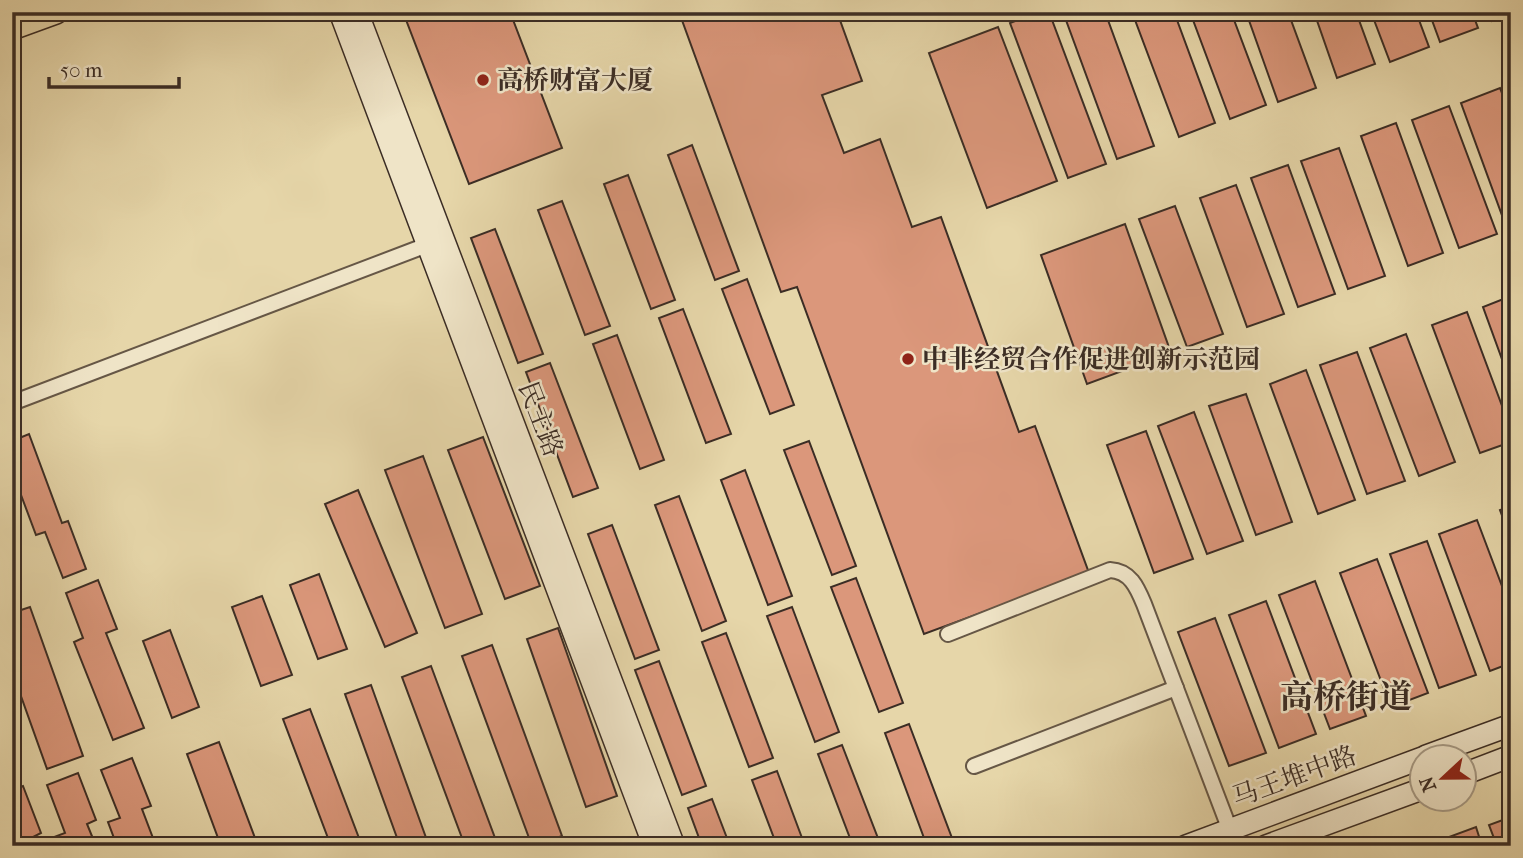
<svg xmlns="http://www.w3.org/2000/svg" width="1523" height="858" viewBox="0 0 1523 858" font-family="'IM FELL French Canon','Noto Serif SC',serif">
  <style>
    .building { fill: #db977b; stroke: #3b2d25; stroke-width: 2 }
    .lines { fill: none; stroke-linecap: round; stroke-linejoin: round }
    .street-casing { stroke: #665746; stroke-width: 18 }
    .secondary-casing { stroke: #3b2d25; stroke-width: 24 }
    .primary-casing { stroke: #3b2d25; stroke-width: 26 }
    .street { stroke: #efe4c7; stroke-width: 14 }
    .secondary { stroke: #efe4c7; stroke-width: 21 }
    .primary { stroke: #e6d6a9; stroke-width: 23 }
    .poi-dot { fill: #8f2418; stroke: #efe4c7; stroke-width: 2.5 }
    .labels { text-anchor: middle; stroke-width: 5; stroke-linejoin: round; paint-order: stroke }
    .poi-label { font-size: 26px; font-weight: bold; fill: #3b2d25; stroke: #efe4c7; text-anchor: start }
    .street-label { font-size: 26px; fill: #3b2d25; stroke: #efe4c7 }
    .district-label { font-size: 33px; font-weight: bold; fill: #3b2d25; stroke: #efe4c7 }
  </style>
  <rect width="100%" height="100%" fill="#e6d6a9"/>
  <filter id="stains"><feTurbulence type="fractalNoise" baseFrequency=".00286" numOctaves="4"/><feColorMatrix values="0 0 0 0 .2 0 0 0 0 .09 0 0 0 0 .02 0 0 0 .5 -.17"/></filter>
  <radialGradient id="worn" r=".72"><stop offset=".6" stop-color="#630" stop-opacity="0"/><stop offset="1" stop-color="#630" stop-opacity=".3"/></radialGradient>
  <g class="building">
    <path d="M 403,12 L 510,12 L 562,148 L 469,184 Z"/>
    <path d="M 679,12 L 837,12 L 862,81 L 822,95 L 844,153 L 880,139 L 912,227 L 941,217 L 1019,432 L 1035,426 L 1089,573 L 924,634 L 797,287 L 781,292 Z"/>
    <path d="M 1039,12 L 1049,12 L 1106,164 L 1068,178 L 1010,23 Z"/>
    <path d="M 1063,12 L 1105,12 L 1154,146 L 1117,159 Z"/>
    <path d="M 1132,12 L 1174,12 L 1215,123 L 1179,137 Z"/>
    <path d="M 1190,12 L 1231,12 L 1266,105 L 1230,119 Z"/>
    <path d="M 1246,12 L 1288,12 L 1316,88 L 1278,102 Z"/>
    <path d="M 1314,12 L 1356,12 L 1375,64 L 1337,78 Z"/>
    <path d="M 1371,12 L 1416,12 L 1429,47 L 1390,62 Z"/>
    <path d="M 1429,12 L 1472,12 L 1478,28 L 1440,42 Z"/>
    <path d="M 1488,12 L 1511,12 L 1511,14 L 1492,21 Z"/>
    <path d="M 998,27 L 1057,181 L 987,208 L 929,53 Z"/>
    <path d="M 1500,88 L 1511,117 L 1511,228 L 1507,229 L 1461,103 Z"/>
    <path d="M 1449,106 L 1497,234 L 1459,248 L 1412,120 Z"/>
    <path d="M 1396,123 L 1443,253 L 1408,266 L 1361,136 Z"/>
    <path d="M 692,145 L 739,271 L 715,280 L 668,155 Z"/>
    <path d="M 1339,148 L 1385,276 L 1348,289 L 1301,161 Z"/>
    <path d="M 1288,165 L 1335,294 L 1298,307 L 1251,178 Z"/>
    <path d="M 628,175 L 675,300 L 651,309 L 604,184 Z"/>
    <path d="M 1236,185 L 1284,314 L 1247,327 L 1200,198 Z"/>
    <path d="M 562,201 L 610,326 L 585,335 L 538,210 Z"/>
    <path d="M 1175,206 L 1223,334 L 1187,347 L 1139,219 Z"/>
    <path d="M 1125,224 L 1171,353 L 1087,384 L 1041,255 Z"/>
    <path d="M 495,229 L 543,354 L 518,363 L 471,238 Z"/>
    <path d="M 747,279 L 794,405 L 770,414 L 722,289 Z"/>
    <path d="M 1511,296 L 1511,384 L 1483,307 Z"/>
    <path d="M 683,309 L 731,434 L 706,443 L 659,318 Z"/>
    <path d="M 1467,312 L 1511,430 L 1511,442 L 1480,453 L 1432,325 Z"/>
    <path d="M 1406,334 L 1455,462 L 1419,476 L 1370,348 Z"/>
    <path d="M 617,335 L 664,460 L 640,469 L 593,344 Z"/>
    <path d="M 1357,352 L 1405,481 L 1367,494 L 1320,365 Z"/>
    <path d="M 550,363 L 598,488 L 573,497 L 526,372 Z"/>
    <path d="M 1306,370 L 1355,500 L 1318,514 L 1270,384 Z"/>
    <path d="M 1246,394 L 1292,522 L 1256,535 L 1209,406 Z"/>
    <path d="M 1194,412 L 1243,541 L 1207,554 L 1158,426 Z"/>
    <path d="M 1146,431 L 1193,559 L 1154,573 L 1107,445 Z"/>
    <path d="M 29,434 L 62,523 L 68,521 L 86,569 L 63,578 L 45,532 L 36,535 L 12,471 L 12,441 Z"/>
    <path d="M 483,437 L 540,586 L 505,599 L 448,450 Z"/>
    <path d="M 809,441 L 856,566 L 832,575 L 784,450 Z"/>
    <path d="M 423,456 L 482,614 L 445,628 L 385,470 Z"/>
    <path d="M 745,470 L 792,596 L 768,605 L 721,480 Z"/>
    <path d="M 358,490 L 417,633 L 385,647 L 325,504 Z"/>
    <path d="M 679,496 L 726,621 L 702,631 L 655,505 Z"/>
    <path d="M 1511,506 L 1511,540 L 1500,510 Z"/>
    <path d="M 1477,520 L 1511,610 L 1511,663 L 1490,671 L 1439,534 Z"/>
    <path d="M 612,525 L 659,650 L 635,659 L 588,534 Z"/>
    <path d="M 1427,541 L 1476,675 L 1439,688 L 1390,554 Z"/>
    <path d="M 1377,559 L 1428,693 L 1391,707 L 1340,573 Z"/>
    <path d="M 319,574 L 347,649 L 318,659 L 290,585 Z"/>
    <path d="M 856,578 L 903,703 L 879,712 L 831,587 Z"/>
    <path d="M 98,580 L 117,629 L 106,633 L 144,728 L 113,740 L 74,642 L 83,638 L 66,593 Z"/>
    <path d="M 1315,581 L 1366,716 L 1330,729 L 1279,595 Z"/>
    <path d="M 262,596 L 292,675 L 261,686 L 232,607 Z"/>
    <path d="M 1266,601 L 1316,734 L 1279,748 L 1229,615 Z"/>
    <path d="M 30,607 L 83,756 L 47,769 L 12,671 L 12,613 Z"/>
    <path d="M 792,607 L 839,732 L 815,742 L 767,616 Z"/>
    <path d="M 1215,618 L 1266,753 L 1229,766 L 1178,632 Z"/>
    <path d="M 558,628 L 617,796 L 586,807 L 527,639 Z"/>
    <path d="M 170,630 L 199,707 L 172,718 L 143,641 Z"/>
    <path d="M 726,633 L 773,758 L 749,767 L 702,642 Z"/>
    <path d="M 492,645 L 562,836 L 535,846 L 532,846 L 462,656 Z"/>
    <path d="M 659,661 L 706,786 L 682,795 L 635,670 Z"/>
    <path d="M 431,666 L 498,846 L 465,846 L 402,677 Z"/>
    <path d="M 371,685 L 429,846 L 400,846 L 345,694 Z"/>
    <path d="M 310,709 L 362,846 L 331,846 L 283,719 Z"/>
    <path d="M 909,724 L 955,846 L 927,846 L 885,733 Z"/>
    <path d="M 219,742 L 258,846 L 221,846 L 187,754 Z"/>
    <path d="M 842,745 L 881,846 L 853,846 L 818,754 Z"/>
    <path d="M 132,758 L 151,806 L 142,809 L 156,846 L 117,846 L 108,822 L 120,818 L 101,770 Z"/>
    <path d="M 777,771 L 805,846 L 777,846 L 752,780 Z"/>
    <path d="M 78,773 L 96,820 L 87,824 L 96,846 L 57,846 L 54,837 L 65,833 L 47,785 Z"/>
    <path d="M 23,786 L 41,833 L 33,837 L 36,846 L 12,846 L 12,790 Z"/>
    <path d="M 712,799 L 730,846 L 702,846 L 688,808 Z"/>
    <path d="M 1511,817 L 1511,846 L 1497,846 L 1489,825 Z"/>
    <path d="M 1476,827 L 1482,846 L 1440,846 L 1438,841 Z"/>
  </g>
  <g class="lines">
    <defs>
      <g id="street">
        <path d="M 12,403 L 427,245"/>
        <path d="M 948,634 L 1110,570 C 1130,571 1137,587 1144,604 L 1236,846"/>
        <path d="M 974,766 L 1176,688"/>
      </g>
      <g id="secondary">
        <path d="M 340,12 L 654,846"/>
        <path d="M 357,12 L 674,846"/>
        <path d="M 1426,756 L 1511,725"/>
        <path d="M 1464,774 L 1511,756"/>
        <path d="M 1186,846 L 1422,758"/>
        <path d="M 1266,846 L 1422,789"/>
      </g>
      <path id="primary" d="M 12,28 L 56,12"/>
    </defs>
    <use href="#street" class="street-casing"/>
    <use href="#secondary" class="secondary-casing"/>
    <use href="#primary" class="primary-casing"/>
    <use href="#street" class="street"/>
    <use href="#secondary" class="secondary"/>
    <use href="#primary" class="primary"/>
  </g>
  <g class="poi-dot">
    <circle cx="483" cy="80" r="7"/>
    <circle cx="908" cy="359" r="7"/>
  </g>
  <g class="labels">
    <g class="poi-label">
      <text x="497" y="89">高桥财富大厦</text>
      <text x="922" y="368">中非经贸合作促进创新示范园</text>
    </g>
    <g class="street-label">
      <text transform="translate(541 419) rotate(69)" y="9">民主路</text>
      <text transform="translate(1294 776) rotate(-20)" y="9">马王堆中路</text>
    </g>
    <g class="district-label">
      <text x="1346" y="708">高桥街道</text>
    </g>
  </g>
  <rect width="1523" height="858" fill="none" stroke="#e6d6a9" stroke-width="42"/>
  <rect x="14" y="14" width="1495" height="830" fill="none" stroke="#3b2d25" stroke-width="3.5"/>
  <rect x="21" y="21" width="1481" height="816" fill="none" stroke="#3b2d25" stroke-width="2"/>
  <g transform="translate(1443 778) rotate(248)"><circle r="33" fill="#efe4c7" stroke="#a79b86" stroke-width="2"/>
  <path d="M0-5L12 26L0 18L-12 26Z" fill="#8f2418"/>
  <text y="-10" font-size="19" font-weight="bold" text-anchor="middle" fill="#3b2d25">N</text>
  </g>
  <path d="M49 77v10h130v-10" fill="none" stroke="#3b2d25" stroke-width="3.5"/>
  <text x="60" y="77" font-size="21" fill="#3b2d25" stroke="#efe4c7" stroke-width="5" paint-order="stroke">50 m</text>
  <rect width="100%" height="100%" filter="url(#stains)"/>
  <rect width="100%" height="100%" fill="url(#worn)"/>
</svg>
